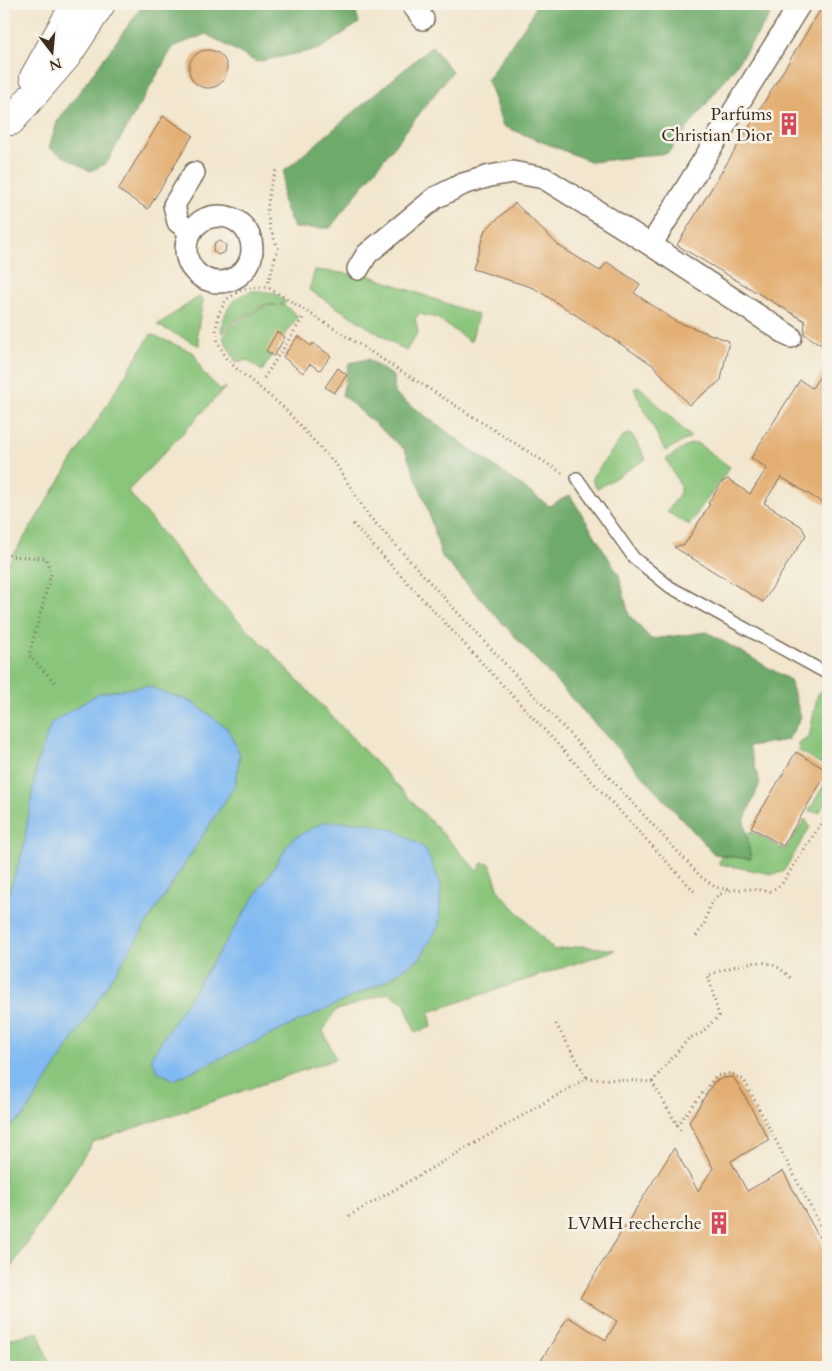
<svg xmlns="http://www.w3.org/2000/svg" width="832" height="1371" viewBox="0 0 832 1371" font-family="Cardo,serif">
  <style>
    .green { fill: #89c57a; stroke: #62784c }
    .forest { fill: #6eaa6a; stroke: #546a44 }
    .water { fill: #81baf2; stroke: #5e7288 }
    .building { fill: #e3ae72 }
    .lines { fill: none; stroke-linecap: round; stroke-linejoin: round }
    .lane-casing { stroke: #7b6c5c; stroke-width: 14 }
    .street-casing { stroke: #7b6c5c; stroke-width: 24 }
    .primary-casing { stroke: #7b6c5c; stroke-width: 30 }
    .path { stroke: #7b6c5c; stroke-width: 3; stroke-dasharray: 1 4; stroke-linecap: butt }
    .lane { stroke: #fff; stroke-width: 11 }
    .street { stroke: #fff; stroke-width: 21 }
    .primary { stroke: #fff; stroke-width: 28 }
    .labels { text-anchor: middle; stroke-width: 5; stroke-linejoin: round; paint-order: stroke }
    .poi-label { font-size: 18px; fill: #3b2a1e; stroke: #f7f3e8; text-anchor: end }
  </style>
  <rect width="100%" height="100%" fill="#f7f3e8"/>
  <filter id="ink" filterUnits="userSpaceOnUse"><feTurbulence type="fractalNoise" baseFrequency=".02" numOctaves="2"/><feDisplacementMap in="SourceGraphic" scale="10" xChannelSelector="R" yChannelSelector="G"/><feConvolveMatrix kernelMatrix="1 2 1 2 8 2 1 2 1" color-interpolation-filters="sRGB"/></filter>
  <filter id="wash" filterUnits="userSpaceOnUse"><feTurbulence type="fractalNoise" baseFrequency=".0096" numOctaves="4" result="noise"/><feDisplacementMap in="SourceGraphic" scale="20" xChannelSelector="R" yChannelSelector="G"/><feGaussianBlur stdDeviation="1.12" result="paint"/><feColorMatrix in="noise" values="0 0 0 0 0 0 0 0 0 0 0 0 0 0 0 0 0 1.4 0 .05"/><feComposite in="paint" operator="in"/></filter>
  <g filter="url(#wash)">
    <rect width="100%" height="100%" fill="#f2e6ce"/>
    <g class="green">
      <path d="M 315,270 L 371,276 L 478,315 L 471,342 L 437,318 L 420,314 L 415,318 L 418,332 L 406,351 L 309,290 Z"/>
      <path d="M 252,291 L 261,291 L 275,293 L 286,302 L 279,305 L 284,305 L 298,316 L 262,371 L 247,360 L 236,362 L 223,338 L 230,327 L 265,306 L 277,305 L 266,304 L 229,325 L 223,334 L 221,330 C 225,310 231,298 252,291 Z"/>
      <path d="M 201,297 L 203,301 L 197,333 L 200,346 L 157,325 L 197,298 Z"/>
      <path d="M 151,334 L 194,353 L 203,373 L 221,390 L 226,387 L 128,491 L 212,595 L 273,654 L 478,871 L 482,863 L 490,864 L 500,893 L 554,950 L 581,946 L 616,950 L 429,1012 L 432,1027 L 415,1032 L 404,1002 L 388,993 L 335,1011 L 323,1031 L 336,1059 L 93,1142 L 4,1278 L 4,570 Z"/>
      <path d="M 639,386 L 691,437 L 665,451 L 634,389 Z"/>
      <path d="M 629,434 L 633,436 L 646,459 L 597,489 L 593,483 L 593,476 L 623,436 Z"/>
      <path d="M 697,443 L 730,467 L 689,525 L 667,512 L 680,493 L 680,485 L 666,459 L 690,444 Z"/>
      <path d="M 822,691 L 828,695 L 828,768 L 799,751 L 798,744 L 809,737 L 818,693 Z"/>
      <path d="M 828,778 L 828,798 L 819,813 L 809,811 Z"/>
      <path d="M 805,819 L 810,827 L 783,872 L 772,874 L 719,864 L 721,856 L 751,859 L 746,834 L 752,831 L 785,850 Z"/>
      <path d="M 38,1332 L 51,1367 L 4,1367 L 4,1346 L 5,1340 Z"/>
    </g>
    <g class="forest">
      <path d="M 144,4 L 354,4 L 359,23 L 320,49 L 256,62 L 206,34 L 173,47 L 106,164 L 90,171 L 49,148 L 57,122 Z"/>
      <path d="M 536,4 L 778,4 L 735,67 L 668,153 L 592,162 L 503,126 L 487,79 L 531,17 Z"/>
      <path d="M 432,46 L 452,72 L 330,228 L 294,228 L 282,200 L 284,171 Z"/>
      <path d="M 368,359 L 394,377 L 395,394 L 549,506 L 570,495 L 619,575 L 629,615 L 651,639 L 707,632 L 790,680 L 801,717 L 788,740 L 749,746 L 760,783 L 744,821 L 751,859 L 714,854 L 442,557 L 425,501 L 405,450 L 342,395 L 349,363 Z"/>
    </g>
    <g class="water">
      <path d="M 147,686 L 194,703 L 228,729 L 240,755 L 235,785 L 24,1116 L 4,1131 L 4,907 L 23,850 L 37,763 L 51,723 L 99,693 Z"/>
      <path d="M 324,822 L 363,822 L 395,830 L 425,848 L 441,885 L 439,926 L 420,958 L 386,981 L 174,1080 L 157,1071 L 151,1057 L 292,839 Z"/>
    </g>
    <g id="blocks">
      <g class="building">
        <path d="M 824,4 L 828,4 L 828,349 L 804,334 L 805,321 L 677,245 Z"/>
        <circle cx="208" cy="69" r="19"/>
        <path d="M 163,116 L 193,135 L 148,209 L 118,190 Z"/>
        <path d="M 515,203 L 559,246 L 600,271 L 607,262 L 640,284 L 634,293 L 677,322 L 729,341 L 721,380 L 719,382 L 689,405 L 653,365 L 534,288 L 473,269 L 485,230 Z"/>
        <path d="M 220,241 L 226,245 L 225,252 L 218,255 L 213,251 L 215,242 Z"/>
        <path d="M 277,332 L 285,337 L 274,356 L 266,351 Z"/>
        <path d="M 298,336 L 311,346 L 313,343 L 331,356 L 320,370 L 310,364 L 303,373 L 283,357 Z"/>
        <path d="M 828,364 L 828,394 L 827,397 L 828,398 L 828,506 L 781,477 L 764,503 L 801,526 L 806,535 L 763,602 L 674,547 L 685,544 L 710,504 L 708,503 L 723,481 L 728,479 L 750,494 L 767,468 L 751,458 L 800,380 L 812,388 Z"/>
        <path d="M 338,368 L 347,375 L 334,393 L 325,387 Z"/>
        <path d="M 796,752 L 828,771 L 783,846 L 751,827 Z"/>
        <path d="M 733,1077 L 738,1084 L 769,1140 L 731,1161 L 747,1191 L 783,1171 L 828,1254 L 828,1367 L 537,1367 L 568,1317 L 606,1340 L 617,1321 L 580,1298 L 674,1148 L 698,1191 L 713,1168 L 689,1122 L 714,1082 L 723,1078 Z"/>
      </g>
    </g>
  </g>
  <g filter="url(#ink)">
    <use href="#blocks" fill-opacity="0" stroke="#7b6c5c" stroke-width="1"/>
    <g class="lines">
      <defs>
        <path id="lane" d="M 577,478 L 634,558 L 670,587 L 828,674"/>
        <g id="street">
          <path d="M 412,4 L 423,19"/>
          <circle cx="219" cy="249" r="33"/>
          <path d="M 191,232 L 178,222 L 174,205 L 194,173"/>
          <path d="M 651,245 L 800,4"/>
          <path d="M 358,269 L 367,254 L 435,198 L 463,184 L 490,176 L 512,172 L 544,178 L 651,245 L 791,337"/>
        </g>
        <g id="primary">
          <path d="M 34,77 L 75,4"/>
          <path d="M 11,121 L 67,56 L 101,4"/>
        </g>
      </defs>
      <use href="#lane" class="lane-casing"/>
      <use href="#street" class="street-casing"/>
      <use href="#primary" class="primary-casing"/>
      <g class="path">
        <path d="M 267,287 L 278,248 L 271,231 L 267,212 L 270,188 L 276,170"/>
        <path d="M 264,378 L 304,316"/>
        <path d="M 562,473 L 292,302 L 267,287 L 248,288 L 239,291 L 226,300 L 219,313 L 216,328 L 218,343 L 226,358 L 237,369 L 283,407 L 337,466 L 368,515 L 700,876 L 715,887 L 731,890"/>
        <path d="M 353,524 L 694,891"/>
        <path d="M 4,552 L 11,556 L 46,558 L 51,574 L 29,655 L 57,685"/>
        <path d="M 696,936 L 704,925 L 710,905 L 718,895 L 731,890 L 751,889 L 770,891 L 781,885 L 828,813"/>
        <path d="M 556,1024 L 587,1078"/>
        <path d="M 652,1082 L 688,1039 L 701,1033 L 719,1016 L 708,975 C 728,969 757,955 777,967 C 783,970 788,976 793,980"/>
        <path d="M 677,1125 L 716,1076 L 731,1073 L 744,1080 L 828,1240"/>
        <path d="M 349,1216 L 587,1078 L 652,1082 L 682,1133"/>
      </g>
      <use href="#lane" class="lane"/>
      <use href="#street" class="street"/>
      <use href="#primary" class="primary"/>
    </g>
  </g>
  <defs>
    <symbol id="building-bare" viewBox="-9 -9 18 18"><path d="M-4-6H4V6H1V3H-1V6H-4ZM-2.5-4.3h1.7v1.8h-1.7ZM.8-4.3h1.7v1.8H.8ZM-2.5-1h1.7V.8h-1.7ZM.8-1h1.7V.8H.8Z" fill="#d1495b" stroke="#f7f3e8" stroke-width="2.5" paint-order="stroke"/></symbol>
  </defs>
  <g fill-rule="evenodd">
    <use href="#building-bare" x="773" y="108" width="32" height="32"/>
    <use href="#building-bare" x="703" y="1207" width="32" height="32"/>
  </g>
  <g class="labels">
    <g class="poi-label">
      <text x="772" y="120">Parfums<tspan x="772" dy="21">Christian Dior</tspan></text>
      <text x="702" y="1229">LVMH recherche</text>
    </g>
  </g>
  <rect width="832" height="1371" fill="none" stroke="#f7f3e8" stroke-width="20"/>
  <g transform="translate(52 52) rotate(164)" stroke="#f7f3e8" stroke-width="4" paint-order="stroke">
  <path d="M0-4L9 19L0 12L-9 19Z" fill="#3b2a1e"/>
  <text y="-8" font-size="14" font-weight="bold" text-anchor="middle" fill="#3b2a1e">N</text>
  </g>
</svg>
